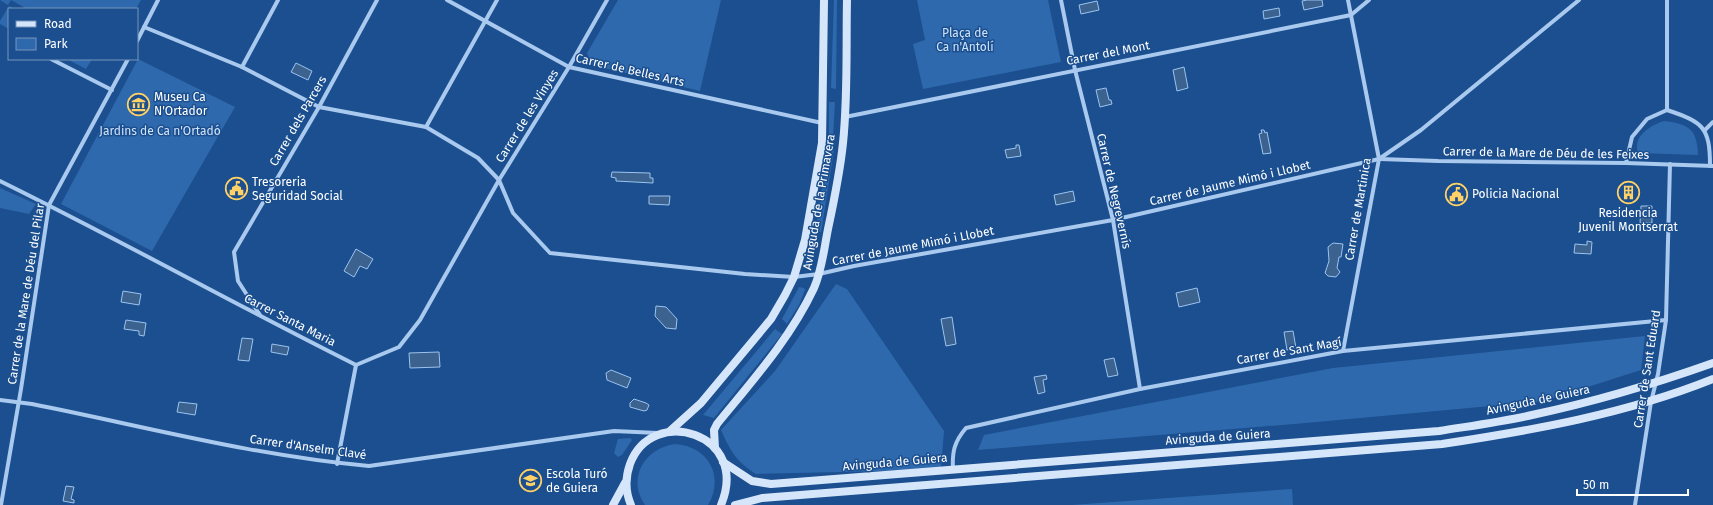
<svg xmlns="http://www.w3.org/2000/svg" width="1713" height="505" viewBox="0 0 1713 505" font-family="'Fira Sans',sans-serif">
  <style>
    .green { fill: #2e69ad }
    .water { fill: #3c6290; stroke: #9cc4f0 }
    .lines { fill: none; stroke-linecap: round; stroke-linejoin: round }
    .street { stroke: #a9c9ee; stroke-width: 4 }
    .secondary { stroke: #d6e6fa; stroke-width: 8 }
    .labels { text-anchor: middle; stroke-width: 3; stroke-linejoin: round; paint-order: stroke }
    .park-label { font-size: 12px; fill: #cfe3fa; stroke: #1b4f8f }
    .street-label { font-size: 12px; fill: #fff; stroke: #1b4f8f }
    .poi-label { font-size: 12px; fill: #fff; stroke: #1b4f8f; text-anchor: start }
  </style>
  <rect width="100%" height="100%" fill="#1b4f8f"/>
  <g class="green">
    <path d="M 0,0 L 141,0 L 136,9 L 27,9 L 11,0 L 8,5 Z"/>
    <path d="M 618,0 L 721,0 L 700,91 L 592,65 L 587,53 Z"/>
    <path d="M 834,0 L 837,0 L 836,89 L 831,88 Z"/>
    <path d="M 917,0 L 1048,0 L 1061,62 L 923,89 L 913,44 L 925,40 Z"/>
    <path d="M 9,6 L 15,9 L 9,9 L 9,29 L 0,24 L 0,21 Z"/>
    <path d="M 67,59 L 92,59 L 86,69 Z"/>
    <path d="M 138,59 L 235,107 L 152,251 L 61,204 Z"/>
    <path d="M 829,102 L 835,102 L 833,138 L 829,137 Z"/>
    <path d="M 1664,121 C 1689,124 1697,129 1698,155 L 1638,153 C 1632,136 1651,125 1664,121 Z"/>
    <path d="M 828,149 L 834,150 L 821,232 L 815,232 Z"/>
    <path d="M 0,188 L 36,204 L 29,214 L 0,208 Z"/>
    <path d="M 836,284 L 847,289 L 944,431 L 941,468 L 887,471 L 756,474 C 737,462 730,451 721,430 L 775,371 Z"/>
    <path d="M 799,287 L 804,288 L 805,290 L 799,305 L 787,324 L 782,319 Z"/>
    <path d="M 775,329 L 782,334 L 714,418 L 703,415 Z"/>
    <path d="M 1645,336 L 1641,370 L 1544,401 L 1306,423 L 978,450 L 984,435 L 1333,368 Z"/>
    <path d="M 630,438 L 632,440 L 622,455 L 618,457 L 614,453 L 618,439 Z"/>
    <path d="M 675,444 C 708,446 725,476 708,505 L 645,505 C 626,478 645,448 675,444 Z"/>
    <path d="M 1292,489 L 1293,505 L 1071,505 Z"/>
  </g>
  <g class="water">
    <path d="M 1307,0 L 1322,0 L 1323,6 L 1304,10 L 1302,1 Z"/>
    <path d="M 1097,1 L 1099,10 L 1081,14 L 1079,5 Z"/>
    <path d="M 1279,8 L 1280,16 L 1264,19 L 1263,11 Z"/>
    <path d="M 296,63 L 312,71 L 308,80 L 291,72 Z"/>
    <path d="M 1184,67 L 1188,88 L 1177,91 L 1173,70 Z"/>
    <path d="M 1106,88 L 1109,100 L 1111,100 L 1112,104 L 1100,107 L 1096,90 Z"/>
    <path d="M 1261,130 L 1264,130 L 1265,133 L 1267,132 L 1271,153 L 1263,154 L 1259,134 L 1262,133 Z"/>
    <path d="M 1016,145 L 1019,145 L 1021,156 L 1007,158 L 1005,150 L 1016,148 Z"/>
    <path d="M 612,172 L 650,173 L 650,178 L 653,178 L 653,183 L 616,181 L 616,178 L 611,177 Z"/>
    <path d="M 1073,191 L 1075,201 L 1056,205 L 1054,195 Z"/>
    <path d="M 649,196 L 670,196 L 669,205 L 649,204 Z"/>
    <path d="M 1641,206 L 1652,206 L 1652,223 L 1640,223 Z"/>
    <path d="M 1587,241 L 1592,242 L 1591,254 L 1574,253 L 1575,244 L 1587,245 Z"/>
    <path d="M 1333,243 L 1343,244 L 1341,257 L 1339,257 L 1337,268 L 1340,272 L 1336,277 L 1328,276 L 1325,273 L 1329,261 L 1328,247 Z"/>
    <path d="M 356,249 L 373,259 L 367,269 L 360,266 L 354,277 L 344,271 Z"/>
    <path d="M 1197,288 L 1200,302 L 1179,307 L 1176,293 Z"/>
    <path d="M 123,291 L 141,294 L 139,305 L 121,302 Z"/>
    <path d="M 656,306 L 666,307 L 677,319 L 676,329 L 666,328 L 655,316 Z"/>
    <path d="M 952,317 L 956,344 L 946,346 L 941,319 Z"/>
    <path d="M 126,320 L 146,323 L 144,336 L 139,335 L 139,331 L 124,329 Z"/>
    <path d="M 1293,331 L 1296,348 L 1287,350 L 1284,332 Z"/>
    <path d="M 242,338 L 253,339 L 249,361 L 238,360 Z"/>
    <path d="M 272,344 L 289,347 L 287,355 L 271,352 Z"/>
    <path d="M 439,352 L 440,367 L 410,368 L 409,353 Z"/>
    <path d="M 1114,358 L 1118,375 L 1108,377 L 1104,360 Z"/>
    <path d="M 611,370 L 631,378 L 627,388 L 607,380 L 606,373 Z"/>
    <path d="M 1046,375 L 1047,379 L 1043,380 L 1045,392 L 1038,394 L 1034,377 Z"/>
    <path d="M 634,399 L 646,403 L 649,405 L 647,410 L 644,411 L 630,407 L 630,403 Z"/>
    <path d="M 179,402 L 197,404 L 195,415 L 177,412 Z"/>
    <path d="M 66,486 L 74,487 L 71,499 L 74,500 L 74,503 L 63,501 Z"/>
  </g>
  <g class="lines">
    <g class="street">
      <path d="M 447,0 L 569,67 L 822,123"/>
      <path d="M 1061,0 L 1075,70 L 1113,220 L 1140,389"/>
      <path d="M 1667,0 L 1667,110"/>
      <path d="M 144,27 L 242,67 L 319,107 L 426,127 L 478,158 L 499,180 L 513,213 L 550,253 L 745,274 L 794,277 L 819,274 L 854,266 L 1113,220 L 1379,159 L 1421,130 L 1579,0"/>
      <path d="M 137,41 L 158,0"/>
      <path d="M 51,59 L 112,90"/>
      <path d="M 242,67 L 278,0"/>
      <path d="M 845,117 L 1351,15 L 1369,0"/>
      <path d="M 426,127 L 497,0"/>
      <path d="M 1705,130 L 1713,122"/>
      <path d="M 1380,159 L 1438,161 L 1626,163 L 1713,166"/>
      <path d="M 1626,163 L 1632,137 L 1647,119 L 1667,110 C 1703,122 1710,127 1710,166"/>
      <path d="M 0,181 C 120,240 236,305 356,365 L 399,347 L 420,320 L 499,180 L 569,67 L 607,0"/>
      <path d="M 260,315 L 238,281 L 234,252 L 319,107 L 377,0"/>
      <path d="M 1343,351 L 1379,159 L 1348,0"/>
      <path d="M 0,400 L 32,404 C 143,426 255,456 369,466 L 614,431 L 658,433"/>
      <path d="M 337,464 L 356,365"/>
      <path d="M 953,470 C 952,452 954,442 966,428 L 1140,389 L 1343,351 L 1666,320"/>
      <path d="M 1,505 L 21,389 L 49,205 L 128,59"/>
      <path d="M 1635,505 L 1651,402 L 1658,374 L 1666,320 L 1670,164"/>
    </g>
    <g class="secondary">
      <path d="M 670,431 L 701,403 L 771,319 L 785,295 L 794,277 L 805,240 L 822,143 L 824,0"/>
      <path d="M 715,448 L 714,430 L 717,424 C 752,381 790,339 814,288 C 822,270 824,249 828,229 C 834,201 840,172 843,143 C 848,96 846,47 847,0"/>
      <path d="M 723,462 L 752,481 L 771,484 L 1439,431 C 1470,426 1501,422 1532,415 C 1593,402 1654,384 1713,363"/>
      <path d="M 613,505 L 625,483"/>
      <path d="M 631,505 C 625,491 625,478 630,464 C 652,404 751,433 721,505"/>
      <path d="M 735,505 L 762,498 L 1442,444 C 1534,430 1626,414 1713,379"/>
    </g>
  </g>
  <defs>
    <symbol id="museum-ring" viewBox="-11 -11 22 22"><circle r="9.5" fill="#1b4f8f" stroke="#ffd166" stroke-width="1.5"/><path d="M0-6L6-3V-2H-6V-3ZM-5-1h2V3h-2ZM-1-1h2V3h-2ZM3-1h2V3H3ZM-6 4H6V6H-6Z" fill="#ffd166"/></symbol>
    <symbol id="civic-ring" viewBox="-11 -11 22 22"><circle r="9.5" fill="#1b4f8f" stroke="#ffd166" stroke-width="1.5"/><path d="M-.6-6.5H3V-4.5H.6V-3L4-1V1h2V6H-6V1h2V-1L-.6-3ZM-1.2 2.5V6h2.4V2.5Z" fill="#ffd166"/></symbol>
    <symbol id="building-ring" viewBox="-11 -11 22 22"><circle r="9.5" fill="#1b4f8f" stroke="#ffd166" stroke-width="1.5"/><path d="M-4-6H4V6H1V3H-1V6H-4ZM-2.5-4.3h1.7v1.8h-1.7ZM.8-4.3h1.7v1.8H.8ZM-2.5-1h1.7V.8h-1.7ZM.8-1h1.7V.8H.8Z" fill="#ffd166"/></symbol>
    <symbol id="school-ring" viewBox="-11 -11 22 22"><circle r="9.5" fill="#1b4f8f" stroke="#ffd166" stroke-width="1.5"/><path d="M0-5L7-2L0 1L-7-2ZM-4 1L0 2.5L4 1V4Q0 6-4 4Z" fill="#ffd166"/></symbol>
  </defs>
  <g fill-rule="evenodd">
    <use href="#museum-ring" x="126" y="92" width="25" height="25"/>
    <use href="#civic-ring" x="224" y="176" width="25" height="25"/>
    <use href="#building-ring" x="1616" y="180" width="25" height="25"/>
    <use href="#civic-ring" x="1444" y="182" width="25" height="25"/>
    <use href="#school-ring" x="518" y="468" width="25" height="25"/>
  </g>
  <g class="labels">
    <g class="park-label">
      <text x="965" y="37">Plaça de<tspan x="965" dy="14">Ca n'Antolí</tspan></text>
      <text x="160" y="135">Jardins de Ca n'Ortadó</text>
    </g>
    <g class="street-label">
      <text transform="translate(1108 53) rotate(-11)" y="4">Carrer del Mont</text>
      <text transform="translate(630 70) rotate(13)" y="4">Carrer de Belles Arts</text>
      <text transform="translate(527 116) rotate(-58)" y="4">Carrer de les Vinyes</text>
      <text transform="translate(298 121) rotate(-60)" y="4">Carrer dels Parcers</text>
      <text transform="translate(1546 153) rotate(1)" y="4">Carrer de la Mare de Déu de les Feixes</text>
      <text transform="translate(1230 183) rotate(-13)" y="4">Carrer de Jaume Mimó i Llobet</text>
      <text transform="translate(1114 191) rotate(77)" y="4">Carrer de Negrevernís</text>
      <text transform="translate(819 202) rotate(-80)" y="4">Avinguda de la Primavera</text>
      <text transform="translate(1358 209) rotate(-80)" y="4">Carrer de Martinica</text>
      <text transform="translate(913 246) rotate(-11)" y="4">Carrer de Jaume Mimó i Llobet</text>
      <text transform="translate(26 294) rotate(-81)" y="4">Carrer de la Mare de Déu del Pilar</text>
      <text transform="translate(290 320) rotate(27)" y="4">Carrer Santa Maria</text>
      <text transform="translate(1289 351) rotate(-10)" y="4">Carrer de Sant Magí</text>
      <text transform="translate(1647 369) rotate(-81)" y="4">Carrer de Sant Eduard</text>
      <text transform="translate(1538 400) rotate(-12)" y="4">Avinguda de Guiera</text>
      <text transform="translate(1218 437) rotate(-4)" y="4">Avinguda de Guiera</text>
      <text transform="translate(308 447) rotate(8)" y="4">Carrer d'Anselm Clavé</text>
      <text transform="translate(895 462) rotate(-5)" y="4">Avinguda de Guiera</text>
    </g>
    <g class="poi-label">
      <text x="154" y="101">Museu Ca<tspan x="154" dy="14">N'Ortador</tspan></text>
      <text x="252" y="186">Tresoreria<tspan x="252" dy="14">Seguridad Social</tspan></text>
      <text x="1472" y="198">Policia Nacional</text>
      <text x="1628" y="217" text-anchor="middle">Residencia<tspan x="1628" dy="14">Juvenil Montserrat</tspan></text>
      <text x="546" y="478">Escola Turó<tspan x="546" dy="14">de Guiera</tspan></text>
    </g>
  </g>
  <rect x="8" y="8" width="130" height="52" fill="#1b4f8f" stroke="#7695bc"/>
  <rect x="16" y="21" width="20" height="6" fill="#d6e6fa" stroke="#7695bc"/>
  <text x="44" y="28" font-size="12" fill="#ffffff">Road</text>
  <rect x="16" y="38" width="20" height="12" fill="#2e69ad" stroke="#7695bc"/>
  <text x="44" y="48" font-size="12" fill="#ffffff">Park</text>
  <path d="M1577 489v6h111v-6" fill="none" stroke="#ffffff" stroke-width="2"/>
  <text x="1583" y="489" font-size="12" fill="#ffffff" stroke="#1b4f8f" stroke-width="3" paint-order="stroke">50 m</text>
</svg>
